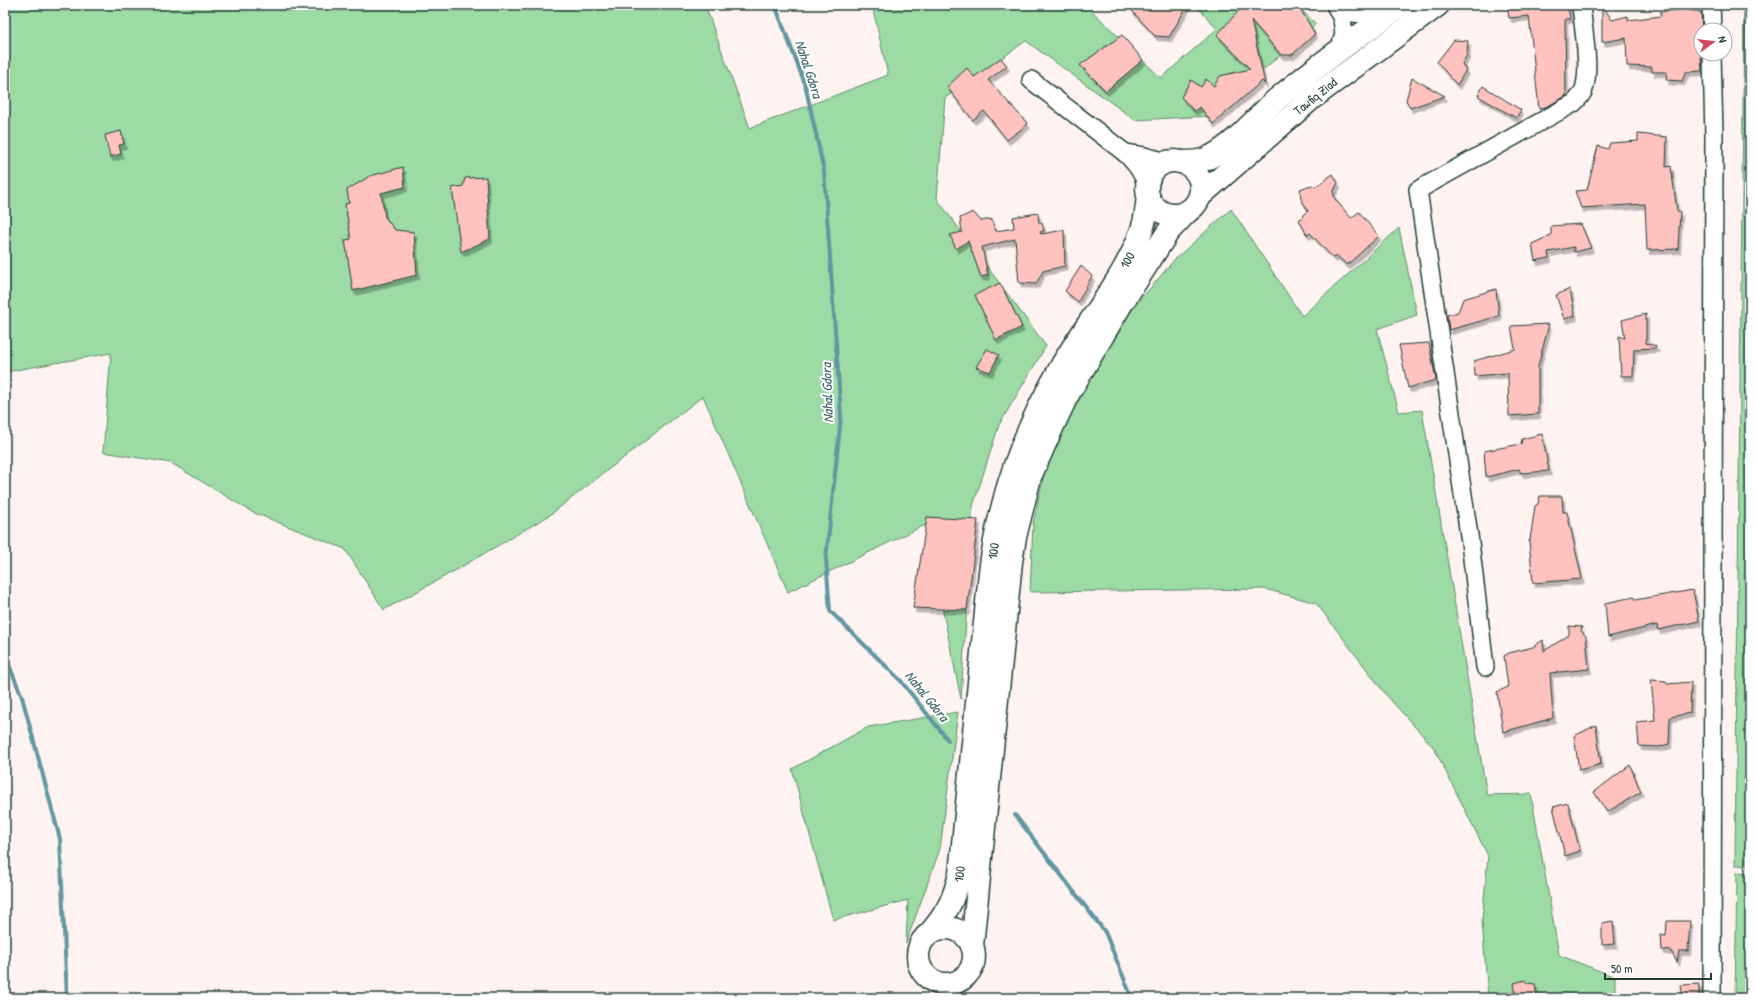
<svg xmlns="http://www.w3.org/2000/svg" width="1755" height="1003" viewBox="0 0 1755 1003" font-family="'Patrick Hand',sans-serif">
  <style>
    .green { fill: #9cdba4; stroke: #5e8c6c }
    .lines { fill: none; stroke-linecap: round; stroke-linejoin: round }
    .stream { stroke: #6097a2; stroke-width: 4 }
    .building { fill: #ffc2bf; stroke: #1f3d34; filter: url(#shadow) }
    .street-casing { stroke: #1f3d34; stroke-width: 20 }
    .secondary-casing { stroke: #1f3d34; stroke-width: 25 }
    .street { stroke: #fff; stroke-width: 17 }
    .secondary { stroke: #fff; stroke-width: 22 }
    .labels { text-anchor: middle; stroke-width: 4; stroke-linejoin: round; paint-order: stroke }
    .street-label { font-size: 13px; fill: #1f3d34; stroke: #fff }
    .water-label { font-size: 14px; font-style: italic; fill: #3a6262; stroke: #fff }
  </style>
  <defs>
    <filter id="shadow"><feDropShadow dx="2.5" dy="4.5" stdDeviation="0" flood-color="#0004"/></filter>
  </defs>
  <rect width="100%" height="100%" fill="#fff3f2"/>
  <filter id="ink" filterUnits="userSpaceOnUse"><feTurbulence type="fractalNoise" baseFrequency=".025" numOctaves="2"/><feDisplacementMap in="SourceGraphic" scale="8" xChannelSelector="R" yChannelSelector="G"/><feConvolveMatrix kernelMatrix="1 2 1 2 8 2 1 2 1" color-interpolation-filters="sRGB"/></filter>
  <g filter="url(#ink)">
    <g class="green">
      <path d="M 5,5 L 705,5 L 750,128 L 888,75 L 872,5 L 1086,5 L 1161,78 L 1217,29 L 1196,5 L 1296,5 L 1316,24 L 1210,116 L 1135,120 L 1026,41 L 945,98 L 937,199 L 1046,346 L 999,425 L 973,506 L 961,699 L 925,525 L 788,592 L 703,396 L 550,515 L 456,570 L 384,610 L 345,549 L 252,512 L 171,463 L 103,452 L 111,353 L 5,372 Z"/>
      <path d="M 1744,5 L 1750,5 L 1750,866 L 1735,865 Z"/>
      <path d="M 1231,209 L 1302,316 L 1399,228 L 1417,315 L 1377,329 L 1399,412 L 1422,410 L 1487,795 L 1531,794 L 1559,955 L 1615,977 L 1615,998 L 1488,998 L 1482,921 L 1488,856 L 1434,748 L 1387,696 L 1316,603 L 1265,589 L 1030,592 L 1033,524 L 1051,443 L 1084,366 L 1175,259 Z"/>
      <path d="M 958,712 L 940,849 L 906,943 L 908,900 L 833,920 L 792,769 L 868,727 Z"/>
      <path d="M 1737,872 L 1750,873 L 1750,998 L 1735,998 Z"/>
    </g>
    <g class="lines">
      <g class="stream">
        <path d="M 775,5 L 805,84 L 824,171 L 841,416 L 826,559 L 830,611 L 901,681 L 948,740"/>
        <path d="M 5,655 L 22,697 L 60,839 L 67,998"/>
        <path d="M 1015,815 L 1105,932 L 1132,998"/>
      </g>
    </g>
    <g class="building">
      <path d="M 1136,5 L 1188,5 L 1169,37 L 1155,36 L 1132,11 Z"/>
      <path d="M 1239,5 L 1298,5 L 1315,34 L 1292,55 L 1281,55 L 1251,20 L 1265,84 L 1262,81 L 1213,124 L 1200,107 L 1194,111 L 1181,97 L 1191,80 L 1201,87 L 1206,79 L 1214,86 L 1220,76 L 1250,69 L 1217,35 L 1241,8 Z"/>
      <path d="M 1507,5 L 1568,5 L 1570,19 L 1565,19 L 1566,96 L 1548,106 L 1539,109 L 1529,16 L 1509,18 Z"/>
      <path d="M 1602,5 L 1612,20 L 1628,16 L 1628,20 L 1661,16 L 1660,12 L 1684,9 L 1701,12 L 1702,29 L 1699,29 L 1702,71 L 1686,72 L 1682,81 L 1666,80 L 1667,72 L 1652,72 L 1652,67 L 1627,66 L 1626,38 L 1602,42 Z"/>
      <path d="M 1122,35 L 1143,60 L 1106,91 L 1080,65 Z"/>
      <path d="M 1454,40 L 1468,41 L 1467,55 L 1462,64 L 1466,70 L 1457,85 L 1437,62 Z"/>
      <path d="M 1001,58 L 1007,66 L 988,80 L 1028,124 L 1007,140 L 984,111 L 973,120 L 947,87 L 967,68 L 974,77 Z"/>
      <path d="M 1412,78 L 1445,96 L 1410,108 L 1406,100 Z"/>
      <path d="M 1483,86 L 1521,110 L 1516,118 L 1478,96 Z"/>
      <path d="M 121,131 L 124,144 L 119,145 L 121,154 L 110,157 L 105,135 Z"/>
      <path d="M 1638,134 L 1667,137 L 1666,167 L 1671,166 L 1677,211 L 1680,211 L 1678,249 L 1647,250 L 1645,204 L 1581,208 L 1575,191 L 1587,190 L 1598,146 L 1608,149 L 1610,143 L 1638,141 Z"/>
      <path d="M 403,167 L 405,187 L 381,193 L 385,217 L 395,230 L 414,232 L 417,275 L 353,291 L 345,240 L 351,239 L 345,204 L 349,203 L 347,190 L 370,176 Z"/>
      <path d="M 1333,174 L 1338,183 L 1333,192 L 1335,199 L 1351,218 L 1359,212 L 1379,236 L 1347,265 L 1337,256 L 1333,258 L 1310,233 L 1307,235 L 1299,220 L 1308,211 L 1301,199 L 1300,189 L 1311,185 L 1315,187 Z"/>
      <path d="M 486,177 L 490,239 L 461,252 L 452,188 L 463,186 L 465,178 Z"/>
      <path d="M 973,212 L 981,221 L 991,219 L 996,231 L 1014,228 L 1013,217 L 1038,213 L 1039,223 L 1042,223 L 1044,231 L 1040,232 L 1041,234 L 1064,230 L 1065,266 L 1043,271 L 1036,284 L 1019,283 L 1015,239 L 982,247 L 988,275 L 981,277 L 968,241 L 956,249 L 950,235 L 962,232 L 960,218 Z"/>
      <path d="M 1581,224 L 1591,248 L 1574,252 L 1574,247 L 1548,252 L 1549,258 L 1535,261 L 1532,244 L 1551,235 L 1551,226 Z"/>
      <path d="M 1081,266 L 1092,276 L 1078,302 L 1065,291 Z"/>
      <path d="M 1000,283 L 1022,327 L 996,340 L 975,295 Z"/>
      <path d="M 1496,289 L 1499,316 L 1449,330 L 1447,315 L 1458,312 L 1463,299 Z"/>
      <path d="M 1570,289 L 1575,316 L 1564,319 L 1556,295 Z"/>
      <path d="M 1646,314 L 1646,343 L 1656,346 L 1656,348 L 1634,349 L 1633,376 L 1621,376 L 1619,336 L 1625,338 L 1622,320 Z"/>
      <path d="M 1549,324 L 1538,366 L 1538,414 L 1509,416 L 1508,373 L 1475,376 L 1474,361 L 1515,349 L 1511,326 Z"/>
      <path d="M 1429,343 L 1436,380 L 1408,388 L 1399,345 Z"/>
      <path d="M 987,349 L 999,355 L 990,372 L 976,367 Z"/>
      <path d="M 1542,434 L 1549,471 L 1521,473 L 1519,469 L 1486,477 L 1484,451 L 1521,444 L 1522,439 Z"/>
      <path d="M 1540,496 L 1562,496 L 1563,512 L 1567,512 L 1582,579 L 1533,583 L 1529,541 L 1530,540 L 1535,506 L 1538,504 Z"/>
      <path d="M 927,517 L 978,520 L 967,610 L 913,608 Z"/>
      <path d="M 1693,590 L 1699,621 L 1658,630 L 1657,625 L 1608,637 L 1605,603 L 1634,597 L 1635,600 Z"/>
      <path d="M 1569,626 L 1582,627 L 1581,631 L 1586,636 L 1589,669 L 1550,673 L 1553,718 L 1503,732 L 1497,692 L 1508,687 L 1504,656 L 1509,653 L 1533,647 L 1543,640 L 1544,651 L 1569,635 Z"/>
      <path d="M 1651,680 L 1666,681 L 1667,684 L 1691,682 L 1690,713 L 1670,717 L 1669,744 L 1659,747 L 1639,746 L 1637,722 L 1655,720 Z"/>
      <path d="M 1596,725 L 1601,764 L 1579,770 L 1574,736 Z"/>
      <path d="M 1630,765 L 1641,792 L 1607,812 L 1594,792 Z"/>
      <path d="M 1568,803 L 1580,851 L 1565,856 L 1553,807 Z"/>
      <path d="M 1613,921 L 1615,944 L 1602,945 L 1602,923 Z"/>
      <path d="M 1667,921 L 1690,921 L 1688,951 L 1679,951 L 1677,962 L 1671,951 L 1662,950 L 1661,935 L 1666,936 Z"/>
      <path d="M 1525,980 L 1527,983 L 1535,984 L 1537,998 L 1516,998 L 1514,983 Z"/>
      <path d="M 1699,984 L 1699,998 L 1683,998 L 1681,985 Z"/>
    </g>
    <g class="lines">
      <defs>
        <g id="street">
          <path d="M 1335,5 L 1342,19 L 1344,34 L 1339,50"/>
          <path d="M 1711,5 L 1712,30"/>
          <path d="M 1337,7 L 1352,13 L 1386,16"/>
          <path d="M 1031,80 L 1125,153 C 1135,163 1143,172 1147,187"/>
          <path d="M 1125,153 L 1144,156 L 1167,162"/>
          <path d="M 1485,667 L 1470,542 L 1418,190 L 1574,103 C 1579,98 1584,93 1585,85 C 1590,65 1583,27 1581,5"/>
          <path d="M 1712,998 L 1714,135 L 1712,54"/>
        </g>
        <g id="secondary">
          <circle cx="1174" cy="188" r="27"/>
          <path d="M 1180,162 C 1192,162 1202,162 1212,156 C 1237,142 1255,119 1276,100 C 1317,66 1359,35 1402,5"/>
          <path d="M 1200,196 L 1311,99 L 1438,5"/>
          <circle cx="946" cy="956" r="28"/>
          <path d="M 930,933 C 947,913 954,899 960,874 L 990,572 C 1000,495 1023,432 1062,365 C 1087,322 1131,270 1144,223 C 1146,215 1147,205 1148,196"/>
          <path d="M 972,946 L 1011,562 L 1015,537 L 1030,477 L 1052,428 L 1066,398 L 1122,303 L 1168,232 L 1187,212"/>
        </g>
      </defs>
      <use href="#street" class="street-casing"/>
      <use href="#secondary" class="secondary-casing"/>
      <use href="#street" class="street"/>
      <use href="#secondary" class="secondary"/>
    </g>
  </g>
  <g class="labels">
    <g class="street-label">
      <text transform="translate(1315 96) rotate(-39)" y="5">Tawfiq Ziad</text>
      <text transform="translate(1127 260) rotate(-62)" y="5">100</text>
      <text transform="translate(993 551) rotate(-82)" y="5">100</text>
      <text transform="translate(959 874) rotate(-81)" y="5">100</text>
    </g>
    <g class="water-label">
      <text transform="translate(809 69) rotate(72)" y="5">Nahal Gdora</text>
      <text transform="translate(827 393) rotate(-92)" y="5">Nahal Gdora</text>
      <text transform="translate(927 696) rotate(51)" y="5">Nahal Gdora</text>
    </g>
  </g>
  <rect width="1755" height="1003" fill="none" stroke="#fff" stroke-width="20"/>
  <rect x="10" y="10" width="1735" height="983" fill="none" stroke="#1f3d34" stroke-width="1.5" filter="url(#ink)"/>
  <g transform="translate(1713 42) rotate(75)"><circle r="19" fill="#ffffff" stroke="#a5b1ae"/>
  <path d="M0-3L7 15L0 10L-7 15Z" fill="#d1495b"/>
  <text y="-6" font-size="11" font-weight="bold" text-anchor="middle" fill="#1f3d34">N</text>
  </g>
  <path d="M1605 973v6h106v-6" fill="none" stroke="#1f3d34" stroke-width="2"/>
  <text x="1611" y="973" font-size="12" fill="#1f3d34" stroke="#ffffff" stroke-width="3" paint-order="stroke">50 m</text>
</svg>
